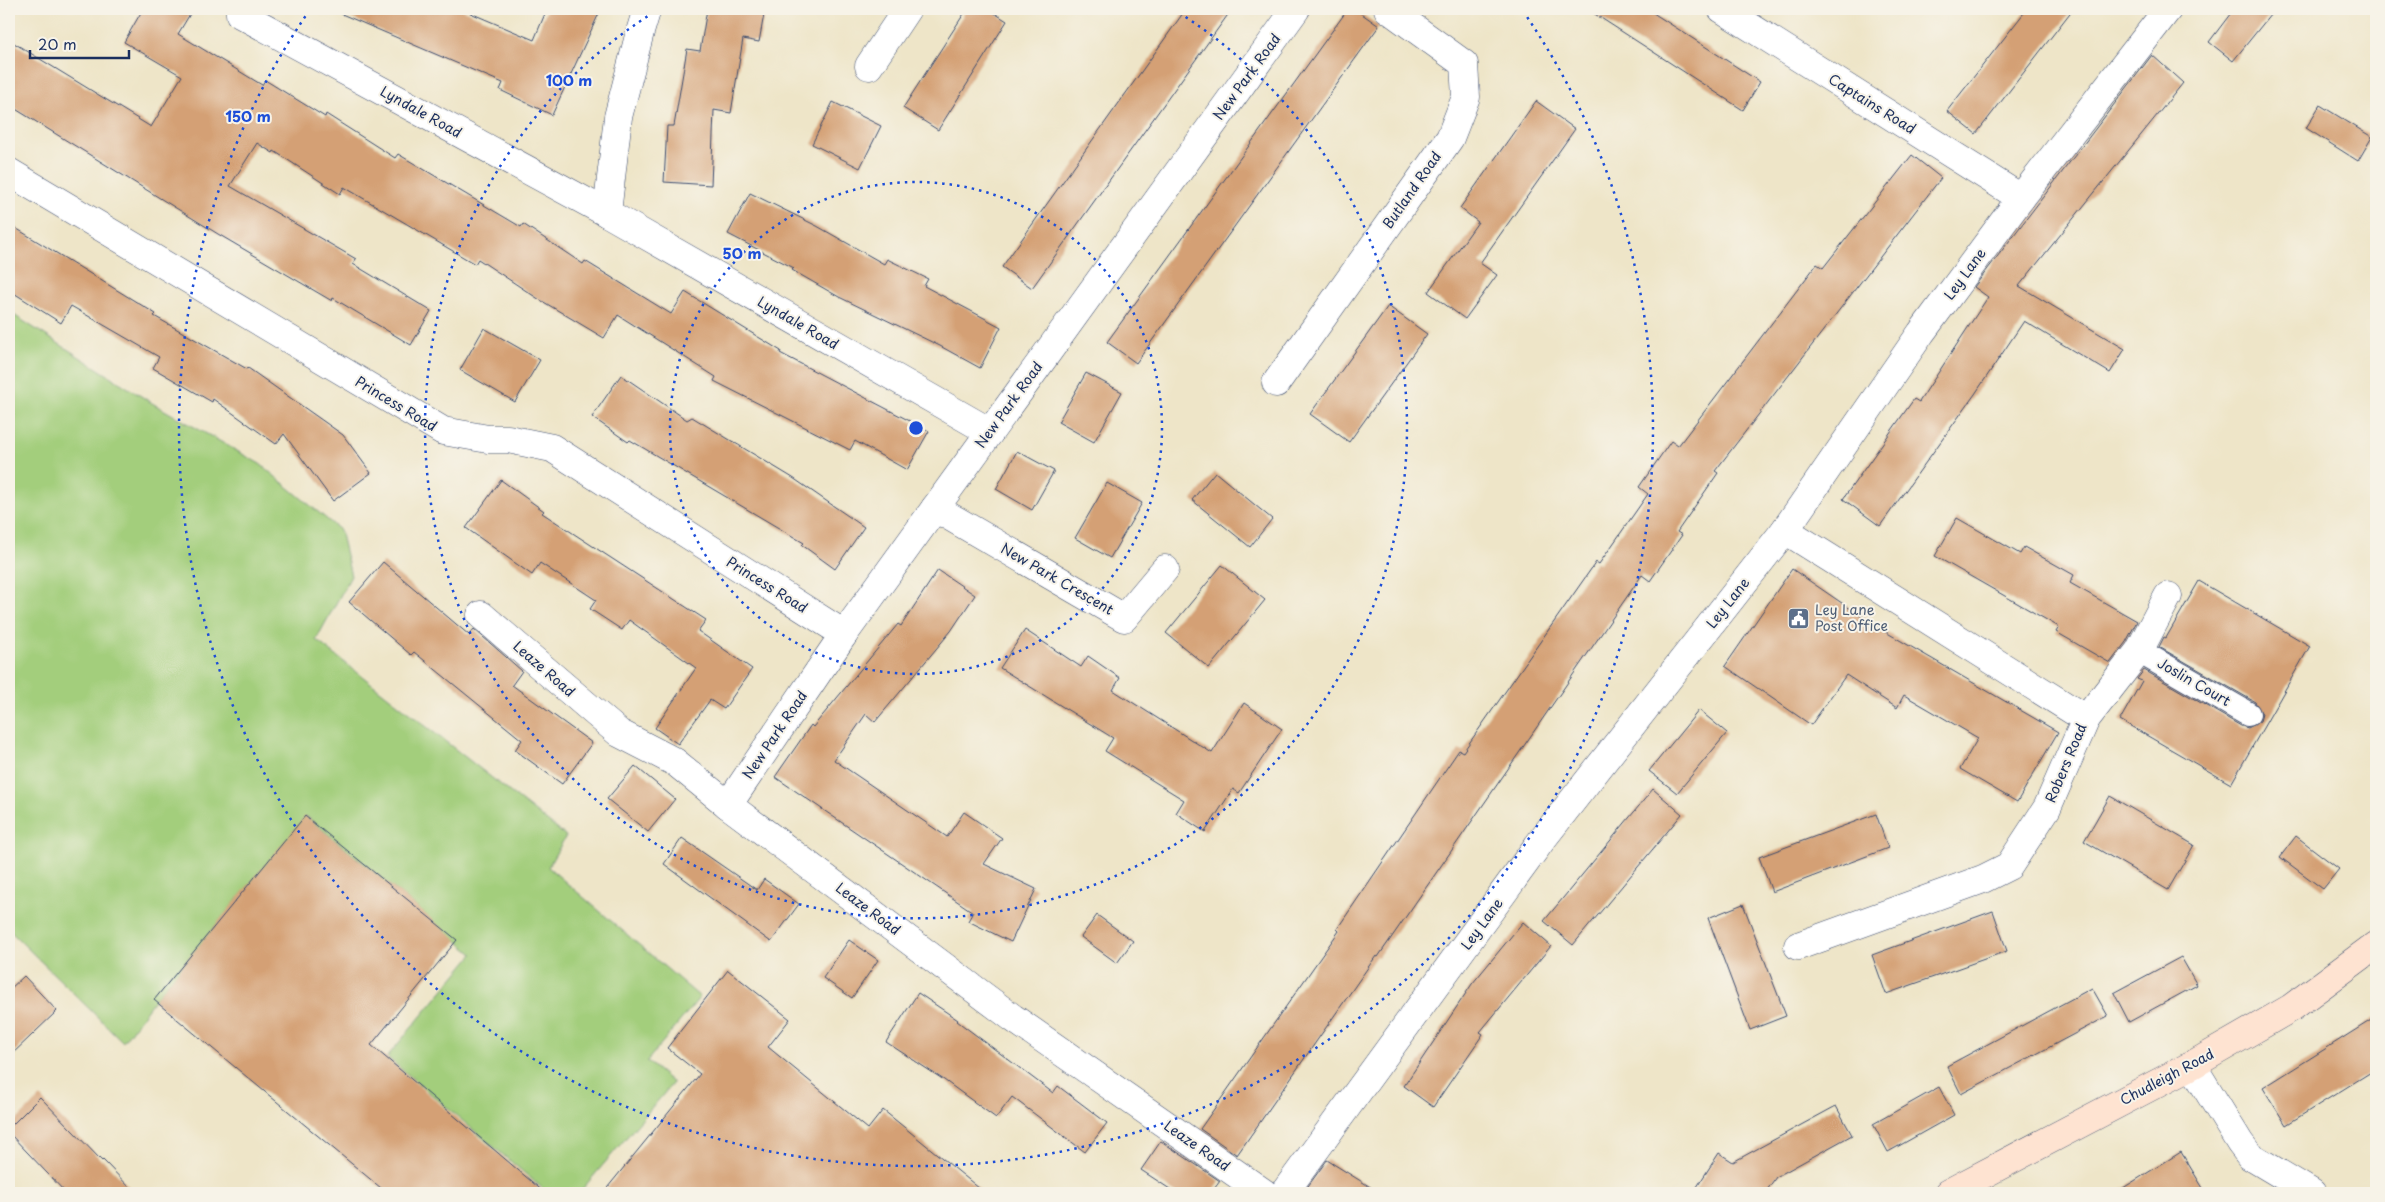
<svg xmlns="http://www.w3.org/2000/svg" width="2385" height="1202" viewBox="0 0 2385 1202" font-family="'Playpen Sans',sans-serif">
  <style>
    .green { fill: #a3ce7b; stroke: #5f7e6c }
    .building { fill: #d4a075 }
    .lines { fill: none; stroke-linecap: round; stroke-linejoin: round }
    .pedestrian-casing { stroke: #3b4a6e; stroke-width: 26 }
    .minor-casing { stroke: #3b4a6e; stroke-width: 29 }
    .secondary-casing { stroke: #3b4a6e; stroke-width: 29 }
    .pedestrian { stroke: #fff; stroke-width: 24 }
    .minor { stroke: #fff; stroke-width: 28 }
    .secondary { stroke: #fee3d1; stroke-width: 28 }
    .ring { fill: none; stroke: #1d4ed8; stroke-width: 2.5; stroke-dasharray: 2.5 5 }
    .labels { text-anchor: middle; stroke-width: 4; stroke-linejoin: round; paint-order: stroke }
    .street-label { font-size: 14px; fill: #1b2f5e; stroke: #f7f3e8 }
    .service-label { font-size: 14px; fill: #4e5e75; stroke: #f7f3e8; text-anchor: start }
    .centre { fill: #1d4ed8; stroke: #f7f3e8; stroke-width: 2.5 }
    .ring-label { font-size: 15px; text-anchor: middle; font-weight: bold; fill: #1d4ed8; stroke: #f7f3e8; stroke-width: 4; stroke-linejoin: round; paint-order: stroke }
  </style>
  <rect width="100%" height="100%" fill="#f7f3e8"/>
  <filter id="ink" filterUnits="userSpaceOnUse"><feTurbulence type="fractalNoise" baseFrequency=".02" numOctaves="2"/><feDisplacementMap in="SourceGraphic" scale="10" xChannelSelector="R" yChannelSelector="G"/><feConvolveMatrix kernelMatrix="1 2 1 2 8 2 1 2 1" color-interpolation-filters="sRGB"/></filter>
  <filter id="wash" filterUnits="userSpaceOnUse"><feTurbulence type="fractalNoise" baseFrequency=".0096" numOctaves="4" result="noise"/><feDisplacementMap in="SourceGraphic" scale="20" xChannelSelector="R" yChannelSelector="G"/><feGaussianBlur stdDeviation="1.12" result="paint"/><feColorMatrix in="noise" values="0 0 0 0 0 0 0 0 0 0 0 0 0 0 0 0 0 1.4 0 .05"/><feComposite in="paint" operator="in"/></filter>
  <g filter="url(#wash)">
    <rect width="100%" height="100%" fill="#eee5c8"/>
    <path class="green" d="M 9,312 L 152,403 L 260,464 L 340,530 L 351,576 L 316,640 L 566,836 L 548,867 L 700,997 L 647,1061 L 673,1083 L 579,1193 L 548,1193 L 387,1057 L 473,954 L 306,816 L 154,1000 L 123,1042 L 9,930 Z"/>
    <g id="blocks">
      <g class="building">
        <path d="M 143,9 L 193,9 L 178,34 L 262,85 L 265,80 L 325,117 L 326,114 L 395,158 L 398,154 L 521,227 L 523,224 L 583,264 L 585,261 L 671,314 L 685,292 L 781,351 L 780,353 L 929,431 L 907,470 L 855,441 L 850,450 L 714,381 L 716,377 L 618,315 L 604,338 L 537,298 L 478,259 L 475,264 L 344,187 L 340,194 L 274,151 L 273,153 L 257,143 L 230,186 L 356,259 L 353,264 L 431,311 L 411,345 L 333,298 L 332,301 L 218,234 L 9,105 L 9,40 L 151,127 L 182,76 L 124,42 Z"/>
        <path d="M 330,9 L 461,9 L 534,40 L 547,9 L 601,9 L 552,115 L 500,90 L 503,83 Z"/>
        <path d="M 707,9 L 765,9 L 759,42 L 743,39 L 731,113 L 714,110 L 711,185 L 664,182 L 667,126 L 674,126 L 687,49 L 700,51 Z"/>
        <path d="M 967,9 L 988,9 L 1007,21 L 938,130 L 903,108 Z"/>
        <path d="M 1186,9 L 1232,9 L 1032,288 L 1002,267 Z"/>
        <path d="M 1348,9 L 1355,9 L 1379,26 L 1136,363 L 1107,342 Z"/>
        <path d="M 1587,9 L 1647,9 L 1760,82 L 1743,110 Z"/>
        <path d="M 2027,9 L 2073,9 L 1976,134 L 1947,111 Z"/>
        <path d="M 2234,9 L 2275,9 L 2233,61 L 2209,42 Z"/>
        <path d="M 2152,55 L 2183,83 L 2019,286 L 2125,349 L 2110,373 L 2024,321 L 1975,394 L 1880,526 L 1843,499 L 1914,399 L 1919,402 L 1988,297 L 1974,287 Z"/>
        <path d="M 1536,101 L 1575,129 L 1480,263 L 1497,275 L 1465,319 L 1428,292 L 1478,222 L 1460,208 Z"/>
        <path d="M 833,102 L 881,126 L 860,168 L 812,144 Z"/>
        <path d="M 2320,105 L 2372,137 L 2358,161 L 2306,128 Z"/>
        <path d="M 1912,155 L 1941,178 L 1715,471 L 1718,473 L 1677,532 L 1682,535 L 1650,581 L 1642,575 L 1378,957 L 1376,956 L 1237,1155 L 1200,1129 L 1339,931 L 1337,929 L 1459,750 L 1463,752 L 1596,562 L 1599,564 L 1648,494 L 1639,487 L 1671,441 L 1678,446 L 1817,264 L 1823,268 Z"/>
        <path d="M 750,193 L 817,226 L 884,264 L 887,259 L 928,279 L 924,286 L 1001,327 L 980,368 L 940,346 L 839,297 L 792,270 L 794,268 L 728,234 Z"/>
        <path d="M 9,224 L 156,314 L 154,316 L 247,369 L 248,368 L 343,435 L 371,473 L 333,501 L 284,434 L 276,444 L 213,399 L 212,402 L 153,368 L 159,357 L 71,306 L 61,323 L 9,290 Z"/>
        <path d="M 1388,306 L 1427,334 L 1349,442 L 1310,414 Z"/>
        <path d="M 484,328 L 540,360 L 515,402 L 460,370 Z"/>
        <path d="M 1086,373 L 1122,392 L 1094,442 L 1058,422 Z"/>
        <path d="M 621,375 L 687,420 L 692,417 L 793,478 L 864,527 L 835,569 L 802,545 L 804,543 L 630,440 L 628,442 L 592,417 Z"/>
        <path d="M 1017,451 L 1054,471 L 1032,510 L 996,489 Z"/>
        <path d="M 1215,472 L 1272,519 L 1250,547 L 1192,500 Z"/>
        <path d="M 501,480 L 544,511 L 542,513 L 706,620 L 698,631 L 752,669 L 724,709 L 710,700 L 678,744 L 655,728 L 696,668 L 629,620 L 622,630 L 590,609 L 596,600 L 540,563 L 532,575 L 466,528 Z"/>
        <path d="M 1107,483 L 1142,503 L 1110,558 L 1075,538 Z"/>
        <path d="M 1957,518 L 2020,554 L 2024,547 L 2074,575 L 2070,583 L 2137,621 L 2126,642 L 2110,663 L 2056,632 L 2059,627 L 1935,556 Z"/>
        <path d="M 383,562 L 469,635 L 474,629 L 522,671 L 512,685 L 592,743 L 562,784 L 515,750 L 522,740 L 414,652 L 411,655 L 349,602 Z"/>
        <path d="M 1222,565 L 1265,600 L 1209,668 L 1166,633 Z"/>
        <path d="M 1792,569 L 1877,627 L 2058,732 L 2017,802 L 1960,769 L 1978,738 L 1904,695 L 1897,708 L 1846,675 L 1811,725 L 1725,666 Z"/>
        <path d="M 938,570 L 975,595 L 951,631 L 875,722 L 866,714 L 834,760 L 947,837 L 964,812 L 1002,838 L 984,864 L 1036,889 L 1011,942 L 968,921 L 973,912 L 775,777 L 811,725 L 813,727 L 898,624 L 901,626 Z"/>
        <path d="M 2199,581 L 2310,646 L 2231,784 L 2120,720 L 2142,681 L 2137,679 L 2144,670 L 2241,726 L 2248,728 L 2260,721 L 2262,714 L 2255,702 L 2159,647 L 2164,637 L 2166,638 Z"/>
        <path d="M 1025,630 L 1081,667 L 1088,656 L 1120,678 L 1113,690 L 1212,753 L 1244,703 L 1282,729 L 1239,793 L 1233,789 L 1205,832 L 1176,813 L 1184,800 L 1105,751 L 1113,738 L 1000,668 Z"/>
        <path d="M 1699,710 L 1727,733 L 1677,793 L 1649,771 Z"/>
        <path d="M 635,766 L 675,799 L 648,832 L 607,799 Z"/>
        <path d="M 1653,789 L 1682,814 L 1573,945 L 1544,921 Z"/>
        <path d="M 2110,796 L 2194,845 L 2168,890 L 2084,841 Z"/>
        <path d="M 1876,814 L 1888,848 L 1772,892 L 1759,857 Z"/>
        <path d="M 305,816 L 457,940 L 371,1045 L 545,1193 L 387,1193 L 154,1000 Z"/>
        <path d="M 2296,836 L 2339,869 L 2323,889 L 2280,857 Z"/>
        <path d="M 682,838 L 757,890 L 764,879 L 799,904 L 771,942 L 664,864 Z"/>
        <path d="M 1743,904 L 1786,1016 L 1750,1030 L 1708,918 Z"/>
        <path d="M 1993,911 L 2007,951 L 1886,994 L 1872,955 Z"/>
        <path d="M 1097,915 L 1133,941 L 1117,963 L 1081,937 Z"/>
        <path d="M 1523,922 L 1551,946 L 1480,1032 L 1483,1034 L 1433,1107 L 1404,1086 L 1472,984 Z"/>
        <path d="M 849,940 L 878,960 L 852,998 L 823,978 Z"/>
        <path d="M 2181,957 L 2197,985 L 2129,1022 L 2114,993 Z"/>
        <path d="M 728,970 L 790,1019 L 768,1047 L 868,1129 L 883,1110 L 985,1193 L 603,1193 L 700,1074 L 667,1048 Z"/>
        <path d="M 24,976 L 57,1011 L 9,1057 L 9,990 Z"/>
        <path d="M 2092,988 L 2108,1016 L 1961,1094 L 1947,1066 Z"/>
        <path d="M 918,993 L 958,1020 L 957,1021 L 1053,1093 L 1058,1086 L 1107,1123 L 1085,1152 L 1012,1097 L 996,1118 L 944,1080 L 886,1042 Z"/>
        <path d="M 2376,1017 L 2376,1069 L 2286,1125 L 2263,1088 Z"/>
        <path d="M 1939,1087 L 1954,1115 L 1888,1152 L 1873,1124 Z"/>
        <path d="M 40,1097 L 102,1161 L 103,1160 L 135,1193 L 66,1193 L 9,1133 L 9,1128 Z"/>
        <path d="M 1836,1106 L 1852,1135 L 1776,1177 L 1765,1193 L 1693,1193 L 1719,1153 L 1733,1162 Z"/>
        <path d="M 1161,1141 L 1220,1181 L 1211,1193 L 1176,1193 L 1141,1170 Z"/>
        <path d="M 2181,1152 L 2206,1193 L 2115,1193 Z"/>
        <path d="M 1327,1160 L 1380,1193 L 1303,1193 Z"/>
      </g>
    </g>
  </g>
  <g filter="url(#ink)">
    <use href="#blocks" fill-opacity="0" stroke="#3b4a6e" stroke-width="1"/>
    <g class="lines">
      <defs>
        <path id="pedestrian" d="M 2139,651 L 2248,714"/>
        <g id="minor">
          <path d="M 240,9 L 240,14 L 607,213 L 990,432"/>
          <path d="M 1722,9 L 2021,198"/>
          <path d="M 869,66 L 907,9"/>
          <path d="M 9,172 L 443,431 L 488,439 L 508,439 L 552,448 L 844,634"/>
          <path d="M 607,213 L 618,117 L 640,32 L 647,9"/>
          <path d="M 1276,383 L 1450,138 L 1466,97 L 1464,64 L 1388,9"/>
          <path d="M 935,508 L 1124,618 L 1165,569"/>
          <path d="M 1785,530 L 2086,719 L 2047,808 L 2009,866 L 1983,879 L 1798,946"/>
          <path d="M 481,615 L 619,733 L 675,762 L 728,805 L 1013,1018 L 1264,1193"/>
          <path d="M 2086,719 L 2139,651 L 2168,596"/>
          <path d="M 728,805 L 844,634 L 1296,9"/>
          <path d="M 2192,1065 L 2240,1143 L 2250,1156 L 2312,1193"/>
          <path d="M 1284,1193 L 1544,837 L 1785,530 L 1921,333 L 2021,198 L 2168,9"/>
        </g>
        <path id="secondary" d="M 1948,1193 L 2192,1065 L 2291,1008 L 2376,945"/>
      </defs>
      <use href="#pedestrian" class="pedestrian-casing"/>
      <use href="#minor" class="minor-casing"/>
      <use href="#secondary" class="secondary-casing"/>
      <use href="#pedestrian" class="pedestrian"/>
      <use href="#minor" class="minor"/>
      <use href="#secondary" class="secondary"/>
    </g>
  </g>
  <g class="ring">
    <circle cx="916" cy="428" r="246"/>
    <path d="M1173 9A491 491 0 1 1 659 9"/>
    <path d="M1523 11A737 737 0 1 1 309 11"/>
  </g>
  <defs>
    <symbol id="civic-square" viewBox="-11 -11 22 22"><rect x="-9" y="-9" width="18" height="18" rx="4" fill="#5c6f8a" stroke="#f7f3e8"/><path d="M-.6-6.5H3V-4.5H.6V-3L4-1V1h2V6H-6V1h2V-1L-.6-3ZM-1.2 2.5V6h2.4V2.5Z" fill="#fff"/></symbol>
  </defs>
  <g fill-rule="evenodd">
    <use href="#civic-square" x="1786" y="606" width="25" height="25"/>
  </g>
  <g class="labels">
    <g class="street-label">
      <text transform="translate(1247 77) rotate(-54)" y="5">New Park Road</text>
      <text transform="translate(1872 104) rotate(32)" y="5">Captains Road</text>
      <text transform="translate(421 112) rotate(29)" y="5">Lyndale Road</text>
      <text transform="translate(1412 190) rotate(-55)" y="5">Butland Road</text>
      <text transform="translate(1965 274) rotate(-54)" y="5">Ley Lane</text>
      <text transform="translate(798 323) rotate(30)" y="5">Lyndale Road</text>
      <text transform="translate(396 404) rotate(31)" y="5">Princess Road</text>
      <text transform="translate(1009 405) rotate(-54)" y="5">New Park Road</text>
      <text transform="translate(1057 579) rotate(30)" y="5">New Park Crescent</text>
      <text transform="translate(767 585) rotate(32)" y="5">Princess Road</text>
      <text transform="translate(1728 603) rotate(-52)" y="5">Ley Lane</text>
      <text transform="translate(544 669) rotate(41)" y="5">Leaze Road</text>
      <text transform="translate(2194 682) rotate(30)" y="5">Joslin Court</text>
      <text transform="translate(775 735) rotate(-56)" y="5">New Park Road</text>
      <text transform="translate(2066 763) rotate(-67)" y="5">Robers Road</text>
      <text transform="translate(868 909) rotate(37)" y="5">Leaze Road</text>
      <text transform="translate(1482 924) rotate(-54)" y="5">Ley Lane</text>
      <text transform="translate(2167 1077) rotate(-28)" y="5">Chudleigh Road</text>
      <text transform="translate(1197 1146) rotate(35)" y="5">Leaze Road</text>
    </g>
    <g class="service-label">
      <text x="1815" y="615">Ley Lane<tspan x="1815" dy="16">Post Office</tspan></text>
    </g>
  </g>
  <circle cx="916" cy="428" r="8" class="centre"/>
  <g class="ring-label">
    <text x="569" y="86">100 m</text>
    <text x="248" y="122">150 m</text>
    <text x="742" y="259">50 m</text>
  </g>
  <rect width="2385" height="1202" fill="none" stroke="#f7f3e8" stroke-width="30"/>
  <path d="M30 50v8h99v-8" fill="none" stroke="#1b2f5e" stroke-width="2.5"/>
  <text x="38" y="50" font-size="15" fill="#1b2f5e" stroke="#f7f3e8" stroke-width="4" paint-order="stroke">20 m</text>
</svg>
